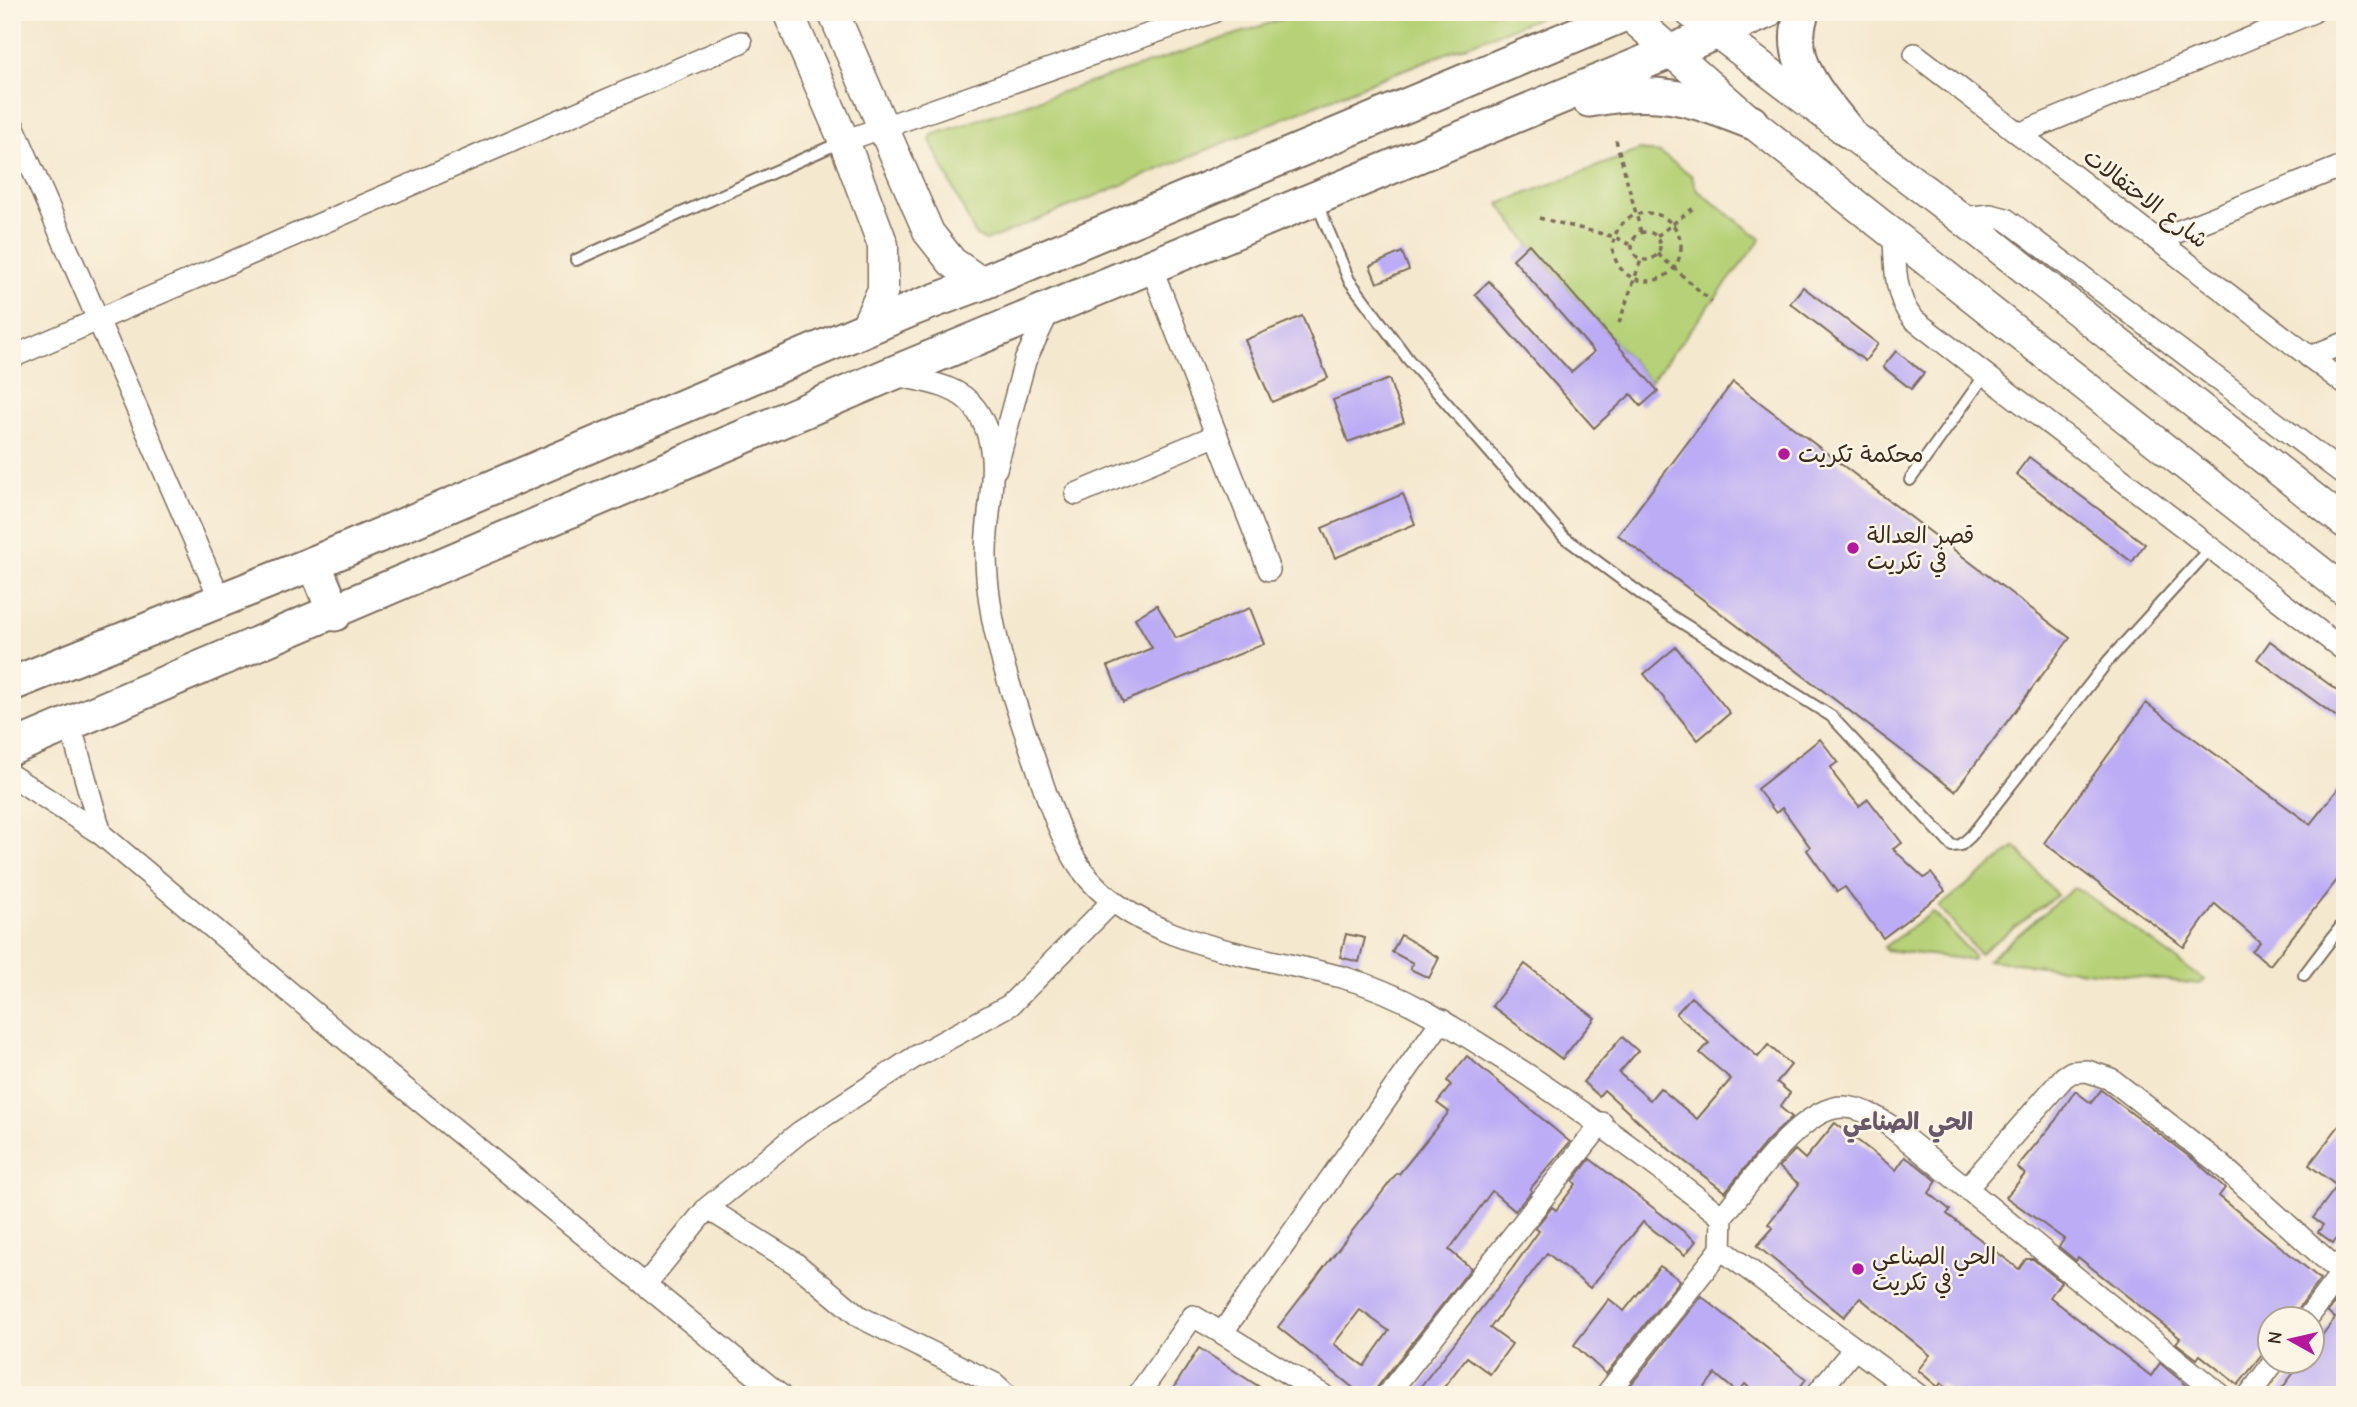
<svg xmlns="http://www.w3.org/2000/svg" width="2357" height="1407" viewBox="0 0 2357 1407" font-family="'Comic Neue','Playpen Sans Arabic',sans-serif">
  <style>
    .green { fill: #b6d177; stroke: #787e4a; stroke-width: 2 }
    .building { fill: #bcacf5; fill-rule: evenodd }
    .lines { fill: none; stroke-linecap: round; stroke-linejoin: round }
    .lane-casing { stroke: #7c6c5c; stroke-width: 14 }
    .street-casing { stroke: #7c6c5c; stroke-width: 24 }
    .secondary-casing { stroke: #7c6c5c; stroke-width: 33 }
    .primary-casing { stroke: #7c6c5c; stroke-width: 37 }
    .path { stroke: #7c6c5c; stroke-width: 3.5; stroke-dasharray: 5 5; stroke-linecap: butt }
    .lane { stroke: #fff; stroke-width: 10 }
    .street { stroke: #fff; stroke-width: 21 }
    .secondary { stroke: #fff; stroke-width: 30 }
    .primary { stroke: #fff; stroke-width: 33 }
    .poi-dot { fill: #b5179e; stroke: #fcf5e5; stroke-width: 2.5 }
    .labels { text-anchor: middle; stroke-width: 5; stroke-linejoin: round; paint-order: stroke }
    .street-label { font-size: 23px; fill: #3b2a1e; stroke: #fcf5e5 }
    .poi-label { font-size: 23px; fill: #3b2a1e; stroke: #fcf5e5; text-anchor: start }
    .neighbourhood-label { font-size: 24px; font-weight: bold; fill: #685869; stroke: #fcf5e5 }
  </style>
  <rect width="100%" height="100%" fill="#fcf5e5"/>
  <filter id="ink" filterUnits="userSpaceOnUse"><feTurbulence type="fractalNoise" baseFrequency=".0143" numOctaves="2"/><feDisplacementMap in="SourceGraphic" scale="14" xChannelSelector="R" yChannelSelector="G"/><feConvolveMatrix kernelMatrix="1 2 1 2 8 2 1 2 1" color-interpolation-filters="sRGB"/></filter>
  <filter id="wash" filterUnits="userSpaceOnUse"><feTurbulence type="fractalNoise" baseFrequency=".00686" numOctaves="4" result="noise"/><feDisplacementMap in="SourceGraphic" scale="28" xChannelSelector="R" yChannelSelector="G"/><feGaussianBlur stdDeviation="1.57" result="paint"/><feColorMatrix in="noise" values="0 0 0 0 0 0 0 0 0 0 0 0 0 0 0 0 0 1.4 0 .05"/><feComposite in="paint" operator="in"/></filter>
  <g filter="url(#wash)">
    <rect width="100%" height="100%" fill="#f4e8ce"/>
    <g class="green">
      <path d="M 1303,12 L 1553,12 L 1374,81 L 986,241 L 976,236 L 930,140 L 932,135 Z"/>
      <path d="M 1640,150 L 1660,153 L 1691,175 L 1697,190 L 1761,239 L 1650,382 L 1529,244 L 1499,204 Z"/>
      <path d="M 2016,847 L 2057,895 L 1979,954 L 1939,907 Z"/>
      <path d="M 2073,888 L 2083,892 L 2204,980 L 2200,984 L 1988,960 Z"/>
      <path d="M 1933,912 L 1973,955 L 1972,960 L 1886,950 L 1884,947 Z"/>
    </g>
    <g id="blocks">
      <g class="building">
        <path d="M 1529,244 L 1658,391 L 1641,406 L 1631,394 L 1594,428 L 1475,294 L 1489,281 L 1571,372 L 1594,352 L 1513,259 Z"/>
        <path d="M 1402,252 L 1409,270 L 1377,283 L 1370,266 Z"/>
        <path d="M 1803,287 L 1878,344 L 1865,361 L 1790,303 Z"/>
        <path d="M 1302,316 L 1328,378 L 1272,402 L 1245,340 Z"/>
        <path d="M 1896,351 L 1924,373 L 1911,389 L 1883,367 Z"/>
        <path d="M 1389,379 L 1404,422 L 1348,442 L 1333,400 Z"/>
        <path d="M 1733,382 L 2070,638 L 1955,791 L 1618,535 Z"/>
        <path d="M 2029,457 L 2145,544 L 2132,562 L 2016,474 Z"/>
        <path d="M 1403,494 L 1415,524 L 1335,558 L 1322,528 Z"/>
        <path d="M 1157,605 L 1176,638 L 1250,608 L 1264,644 L 1123,702 L 1108,666 L 1152,648 L 1135,618 Z"/>
        <path d="M 2270,641 L 2345,696 L 2345,723 L 2257,659 Z"/>
        <path d="M 1676,647 L 1730,713 L 1698,740 L 1644,674 Z"/>
        <path d="M 2146,703 L 2310,824 L 2345,780 L 2345,870 L 2270,965 L 2252,951 L 2260,942 L 2215,904 L 2184,947 L 2044,843 Z"/>
        <path d="M 1820,739 L 1838,762 L 1831,767 L 1835,776 L 1859,806 L 1868,799 L 1902,843 L 1893,849 L 1924,878 L 1931,873 L 1945,891 L 1883,938 L 1845,887 L 1837,892 L 1807,850 L 1810,847 L 1782,808 L 1776,813 L 1757,789 Z"/>
        <path d="M 1346,934 L 1365,938 L 1359,962 L 1340,957 Z"/>
        <path d="M 1401,935 L 1439,958 L 1429,978 L 1410,969 L 1413,963 L 1392,952 Z"/>
        <path d="M 1525,964 L 1595,1018 L 1562,1059 L 1492,1006 Z"/>
        <path d="M 1691,997 L 1758,1057 L 1768,1045 L 1791,1065 L 1777,1082 L 1790,1093 L 1780,1107 L 1792,1117 L 1767,1141 L 1725,1192 L 1671,1151 L 1604,1090 L 1599,1096 L 1583,1082 L 1622,1037 L 1638,1051 L 1619,1073 L 1650,1100 L 1660,1088 L 1697,1119 L 1731,1079 L 1700,1053 L 1709,1043 L 1676,1014 Z"/>
        <path d="M 1467,1056 L 1570,1142 L 1530,1189 L 1532,1191 L 1515,1211 L 1492,1191 L 1449,1250 L 1471,1268 L 1371,1395 L 1362,1395 L 1278,1327 L 1397,1173 L 1399,1174 L 1449,1112 L 1437,1103 L 1451,1085 L 1447,1081 ZM 1360,1310 L 1389,1331 L 1364,1366 L 1334,1344 Z"/>
        <path d="M 2101,1090 L 2199,1164 L 2225,1188 L 2219,1196 L 2320,1279 L 2290,1320 L 2270,1320 L 2270,1345 L 2238,1385 L 2200,1355 L 2197,1359 L 2176,1343 L 2180,1338 L 2078,1257 L 2076,1261 L 2059,1247 L 2064,1239 L 2006,1197 L 2025,1174 L 2017,1167 L 2055,1121 L 2075,1091 L 2091,1103 Z"/>
        <path d="M 2345,1118 L 2345,1240 L 2338,1236 L 2333,1243 L 2318,1232 L 2323,1225 L 2313,1218 L 2337,1186 L 2309,1165 Z"/>
        <path d="M 1835,1123 L 1896,1170 L 1905,1157 L 1917,1165 L 1937,1181 L 1929,1193 L 1950,1210 L 1947,1214 L 2019,1269 L 2026,1259 L 2033,1259 L 2061,1282 L 2050,1297 L 2151,1376 L 2160,1363 L 2198,1395 L 1955,1395 L 1941,1383 L 1938,1387 L 1918,1370 L 1930,1355 L 1860,1298 L 1844,1317 L 1757,1246 L 1773,1228 L 1768,1224 L 1799,1184 L 1779,1167 L 1795,1150 L 1805,1159 Z"/>
        <path d="M 1590,1159 L 1696,1241 L 1685,1255 L 1643,1222 L 1590,1288 L 1547,1253 L 1490,1328 L 1512,1344 L 1490,1374 L 1467,1357 L 1438,1395 L 1414,1395 L 1512,1269 L 1539,1231 L 1535,1228 L 1552,1207 L 1556,1210 L 1576,1184 L 1573,1181 Z"/>
        <path d="M 1660,1266 L 1680,1280 L 1606,1374 L 1574,1345 L 1609,1299 L 1624,1311 Z"/>
        <path d="M 2341,1295 L 2345,1298 L 2345,1395 L 2277,1395 L 2302,1362 L 2312,1362 L 2312,1349 L 2335,1318 L 2328,1312 Z"/>
        <path d="M 1701,1296 L 1806,1379 L 1794,1395 L 1758,1395 L 1745,1384 L 1738,1393 L 1715,1374 L 1699,1395 L 1630,1395 L 1626,1391 Z"/>
        <path d="M 1199,1348 L 1272,1395 L 1169,1395 Z"/>
      </g>
    </g>
  </g>
  <g filter="url(#ink)">
    <use href="#blocks" fill-opacity="0" stroke="#7c6c5c" stroke-width="2"/>
    <g class="lines">
      <defs>
        <g id="lane">
          <path d="M 1316,201 L 1349,280 L 1408,359 L 1564,537 L 1668,614 L 1831,716 L 1952,846 L 1961,845 L 1971,836 L 2108,661 L 2210,549"/>
          <path d="M 576,260 L 841,142"/>
          <path d="M 1910,480 L 1985,375"/>
          <path d="M 2304,975 L 2345,921"/>
        </g>
        <g id="street">
          <path d="M 1915,54 L 2345,384"/>
          <path d="M 12,123 L 221,601"/>
          <path d="M 2019,134 L 2313,12"/>
          <path d="M 844,141 L 1213,12"/>
          <path d="M 1961,218 L 1991,215 L 2006,219 L 2345,475"/>
          <path d="M 1894,234 C 1895,263 1894,297 1913,319 L 2345,651"/>
          <path d="M 2157,240 L 2345,165"/>
          <path d="M 1152,269 L 1269,570"/>
          <path d="M 12,357 L 741,42"/>
          <path d="M 2309,357 L 2345,343"/>
          <path d="M 891,374 C 919,381 957,383 975,408 C 1007,452 985,508 986,556 C 987,629 1014,700 1037,767 C 1049,802 1060,839 1082,870 C 1137,946 1261,955 1345,978 C 1403,994 1453,1027 1503,1059 C 1580,1108 1651,1161 1722,1217 L 1721,1249 L 1918,1395"/>
          <path d="M 996,469 L 1025,361 L 1049,311"/>
          <path d="M 1076,494 L 1217,435"/>
          <path d="M 70,724 L 101,834"/>
          <path d="M 12,776 L 101,834 L 387,1074 L 780,1395"/>
          <path d="M 1967,1188 L 2064,1077 L 2072,1072 L 2087,1071 L 2111,1079 L 2220,1164 L 2341,1273"/>
          <path d="M 707,1208 L 800,1132 L 915,1057 L 1010,1005 L 1113,901"/>
          <path d="M 1722,1217 C 1747,1187 1802,1105 1844,1107 C 1861,1108 1875,1116 1889,1125 L 2220,1395"/>
          <path d="M 645,1285 L 707,1208 L 795,1263 L 860,1317 L 995,1384 L 1007,1395"/>
          <path d="M 2306,1320 L 2345,1268"/>
          <path d="M 1222,1333 L 1323,1395"/>
          <path d="M 1138,1395 L 1193,1316 L 1222,1333 L 1442,1020"/>
          <path d="M 1387,1395 L 1602,1123"/>
          <path d="M 1606,1395 L 1721,1249"/>
          <path d="M 1816,1395 L 1854,1349"/>
          <path d="M 2249,1395 L 2274,1362"/>
        </g>
        <g id="secondary">
          <path d="M 788,12 L 844,141 L 883,245 L 883,290 L 865,329"/>
          <path d="M 833,12 L 929,233 L 952,262 L 982,283"/>
          <path d="M 1690,12 L 1961,218 L 2345,523"/>
          <path d="M 1627,13 L 1751,122 L 2345,591"/>
        </g>
        <g id="primary">
          <path d="M 1802,12 C 1785,61 1818,94 1847,130"/>
          <path d="M 1589,100 C 1658,87 1687,97 1751,122"/>
          <path d="M 314,563 L 335,614"/>
          <path d="M 12,684 L 314,563 L 915,308 L 982,283 L 1630,12"/>
          <path d="M 12,748 L 891,374 L 1766,12"/>
        </g>
      </defs>
      <use href="#lane" class="lane-casing"/>
      <use href="#street" class="street-casing"/>
      <use href="#secondary" class="secondary-casing"/>
      <use href="#primary" class="primary-casing"/>
      <g class="path">
        <path d="M 1616,140 L 1641,232"/>
        <circle cx="1647" cy="247" r="34"/>
        <path d="M 1539,218 L 1615,237 L 1631,245"/>
        <circle cx="1646" cy="246" r="14"/>
        <path d="M 1657,236 L 1696,206"/>
        <path d="M 1658,254 L 1712,302"/>
        <path d="M 1619,323 L 1641,260"/>
      </g>
      <use href="#lane" class="lane"/>
      <use href="#street" class="street"/>
      <use href="#secondary" class="secondary"/>
      <use href="#primary" class="primary"/>
    </g>
  </g>
  <g class="poi-dot">
    <circle cx="1784" cy="454" r="7"/>
    <circle cx="1853" cy="548" r="7"/>
    <circle cx="1858" cy="1269" r="7"/>
  </g>
  <g class="labels">
    <g class="street-label">
      <text transform="translate(2146 198) rotate(37)" y="8">شارع الاحتفالات</text>
    </g>
    <g class="poi-label">
      <text x="1798" y="462">محكمة تكريت</text>
      <text x="1867" y="543">قصر العدالة<tspan x="1867" dy="26">في تكريت</tspan></text>
      <text x="1872" y="1264">الحي الصناعي<tspan x="1872" dy="26">في تكريت</tspan></text>
    </g>
    <g class="neighbourhood-label">
      <text x="1908" y="1130">الحي الصناعي</text>
    </g>
  </g>
  <rect width="2357" height="1407" fill="none" stroke="#fcf5e5" stroke-width="42"/>
  <g transform="translate(2291 1340) rotate(278)"><circle r="33" fill="#fcf5e5" stroke="#afa495" stroke-width="2"/>
  <path d="M0-5L12 26L0 18L-12 26Z" fill="#b5179e"/>
  <text y="-10" font-size="19" font-weight="bold" text-anchor="middle" fill="#3b2a1e">N</text>
  </g>
</svg>
